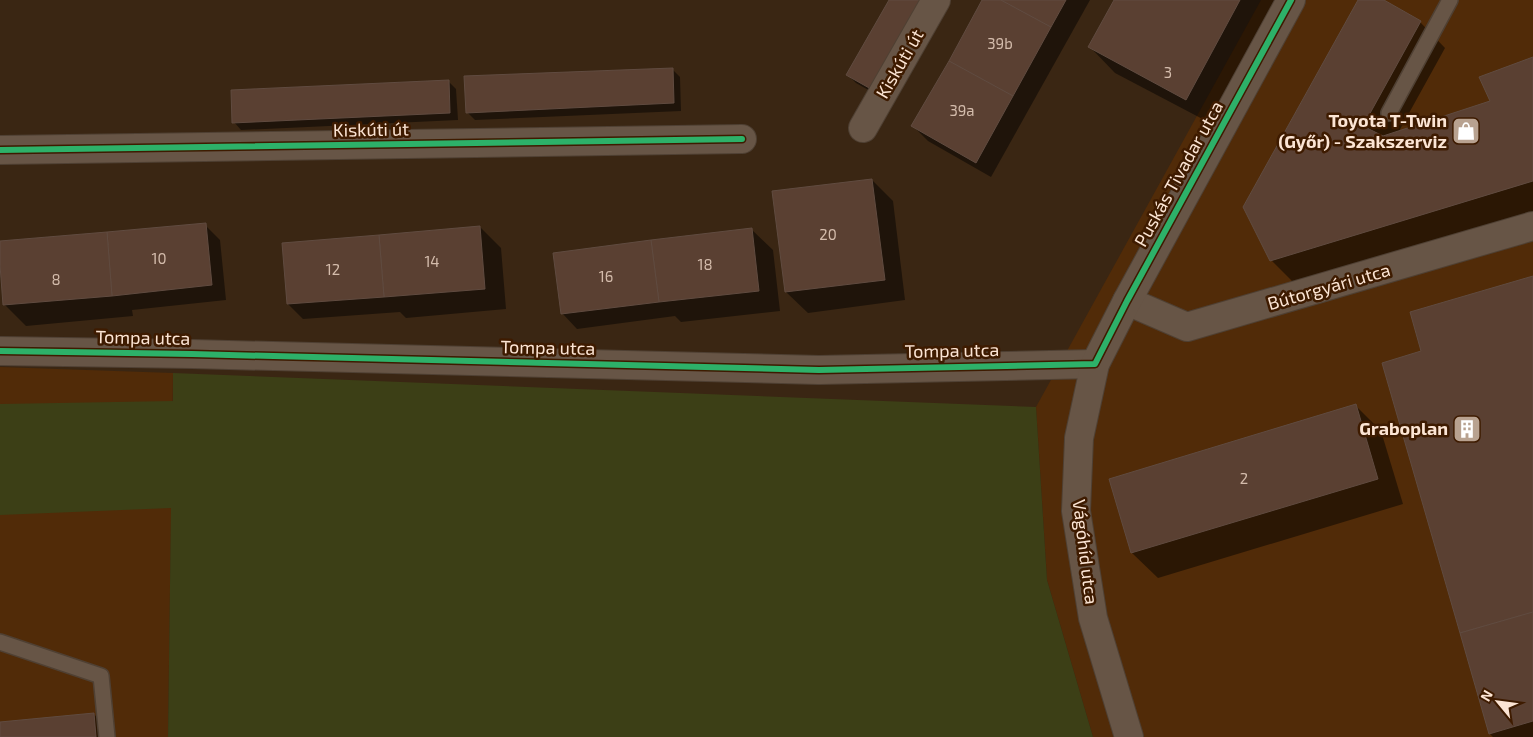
<svg xmlns="http://www.w3.org/2000/svg" width="1533" height="737" viewBox="0 0 1533 737" font-family="'Exo 2',sans-serif">
  <style>
    .built { fill: #512b08 }
    .green { fill: #3c3f16 }
    .shadow { fill: #0007 }
    .building { fill: #5a4032; stroke: #604b40 }
    .lines { fill: none; stroke-linecap: round; stroke-linejoin: round }
    .lane-casing { stroke: #4f4033; stroke-width: 18 }
    .street-casing { stroke: #4f4033; stroke-width: 30 }
    .lane { stroke: #675546; stroke-width: 15 }
    .street { stroke: #675546; stroke-width: 28 }
    .cycleway-casing { stroke: #3e1b00; stroke-width: 9 }
    .cycleway { stroke: #2db169; stroke-width: 6 }
    .labels { text-anchor: middle; stroke-width: 5; stroke-linejoin: round; paint-order: stroke }
    .number-label { font-size: 15px; fill: #d4bcac }
    .street-label { font-size: 18px; fill: #fce5d4; stroke: #3e1b00 }
    .poi-label { font-size: 18px; font-weight: bold; fill: #fce5d4; stroke: #3e1b00; text-anchor: end }
  </style>
  <rect width="100%" height="100%" fill="#3a2613"/>
  <g class="built">
    <path d="M 1261,0 L 1533,0 L 1533,737 L 1093,737 L 1047,580 L 1036,407 Z"/>
    <path d="M 0,367 L 173,373 L 168,737 L 0,737 Z"/>
  </g>
  <path class="green" d="M 173,373 L 1036,407 L 1047,580 L 1093,737 L 168,737 L 171,508 L 0,515 L 0,404 L 173,401 Z"/>
  <g class="shadow">
    <path d="M 890,0 L 879,96 L 856,83 L 848,75 Z"/>
    <path d="M 983,0 L 1090,0 L 991,177 L 928,141 L 913,126 Z"/>
    <path d="M 1115,0 L 1279,0 L 1212,124 L 1115,73 L 1090,47 Z"/>
    <path d="M 1359,0 L 1382,0 L 1420,22 L 1445,48 L 1398,133 L 1492,102 L 1533,58 L 1533,214 L 1297,286 L 1271,260 Z"/>
    <path d="M 672,69 L 680,77 L 681,111 L 475,120 L 467,112 Z"/>
    <path d="M 448,81 L 456,89 L 458,120 L 241,130 L 234,122 Z"/>
    <path d="M 872,180 L 893,201 L 905,300 L 808,313 L 786,292 L 774,192 Z"/>
    <path d="M 205,225 L 220,240 L 226,300 L 132,310 L 133,316 L 26,326 L 5,305 L 0,242 Z"/>
    <path d="M 480,227 L 501,248 L 506,309 L 406,318 L 400,312 L 303,319 L 288,304 Z"/>
    <path d="M 751,229 L 773,250 L 780,311 L 681,322 L 675,316 L 577,329 L 562,313 Z"/>
    <path d="M 1533,278 L 1533,737 L 1493,737 L 1490,734 L 1383,364 L 1423,352 Z"/>
    <path d="M 1356,406 L 1381,431 L 1403,504 L 1158,578 L 1132,553 L 1111,480 Z"/>
    <path d="M 94,714 L 115,737 L 0,737 L 0,723 Z"/>
  </g>
  <g class="building">
    <path d="M 889,0 L 921,0 L 871,89 L 846,75 Z"/>
    <path d="M 982,0 L 1001,0 L 1051,27 L 1013,96 L 949,61 Z"/>
    <path d="M 1001,0 L 1066,0 L 1051,27 Z"/>
    <path d="M 1114,0 L 1240,0 L 1186,100 L 1088,47 Z"/>
    <path d="M 1358,0 L 1384,0 L 1421,21 L 1363,126 L 1383,136 L 1490,101 L 1479,77 L 1533,57 L 1533,181 L 1270,261 L 1243,207 Z"/>
    <path d="M 949,61 L 1013,96 L 976,163 L 911,126 Z"/>
    <path d="M 673,68 L 674,103 L 466,113 L 464,76 Z"/>
    <path d="M 449,80 L 450,113 L 232,123 L 231,90 Z"/>
    <path d="M 872,179 L 885,280 L 785,292 L 772,191 Z"/>
    <path d="M 206,223 L 212,285 L 112,296 L 107,232 Z"/>
    <path d="M 480,226 L 485,289 L 384,297 L 379,235 Z"/>
    <path d="M 752,228 L 759,291 L 659,302 L 651,240 Z"/>
    <path d="M 107,232 L 112,296 L 3,305 L 0,265 L 0,241 Z"/>
    <path d="M 379,235 L 384,297 L 287,304 L 282,243 Z"/>
    <path d="M 651,240 L 659,302 L 561,314 L 553,253 Z"/>
    <path d="M 1533,276 L 1533,612 L 1460,633 L 1382,363 L 1421,351 L 1410,312 Z"/>
    <path d="M 1356,404 L 1378,479 L 1131,553 L 1109,479 Z"/>
    <path d="M 1533,612 L 1533,721 L 1489,734 L 1460,633 Z"/>
    <path d="M 94,713 L 96,737 L 0,737 L 0,722 Z"/>
  </g>
  <g class="lines">
    <defs>
      <g id="lane">
        <path d="M 1389,113 L 1450,0"/>
        <path d="M 0,642 L 101,676 L 107,737"/>
      </g>
      <g id="street">
        <path d="M 863,128 L 936,0"/>
        <path d="M 0,150 L 742,139"/>
        <path d="M 1127,301 L 1187,327 L 1533,226"/>
        <path d="M 0,351 L 192,354 L 819,370 L 1095,364"/>
        <path d="M 1129,737 L 1093,618 L 1076,511 L 1079,438 L 1095,364 L 1127,301 L 1291,0"/>
      </g>
    </defs>
    <use href="#lane" class="lane-casing"/>
    <use href="#street" class="street-casing"/>
    <use href="#lane" class="lane"/>
    <use href="#street" class="street"/>
    <defs>
      <g id="cycleway">
        <path d="M 0,150 L 742,139"/>
        <path d="M 0,351 L 192,354 L 819,370 L 1095,364 L 1127,301 L 1291,0"/>
      </g>
    </defs>
    <use href="#cycleway" class="cycleway-casing"/>
    <use href="#cycleway" class="cycleway"/>
  </g>
  <defs>
    <symbol id="shop-square" viewBox="-11 -11 22 22"><rect x="-9" y="-9" width="18" height="18" rx="4" fill="#b8a290" stroke="#3e1b00"/><path d="M-5-2.5h2.3a2.7 3.5 0 0 1 5.4 0H5L5.5 6h-11ZM-1.5-2.5h3a1.5 2.3 0 0 0-3 0Z" fill="#fff"/></symbol>
    <symbol id="building-square" viewBox="-11 -11 22 22"><rect x="-9" y="-9" width="18" height="18" rx="4" fill="#b8a290" stroke="#3e1b00"/><path d="M-4-6H4V6H1V3H-1V6H-4ZM-2.5-4.3h1.7v1.8h-1.7ZM.8-4.3h1.7v1.8H.8ZM-2.5-1h1.7V.8h-1.7ZM.8-1h1.7V.8H.8Z" fill="#fff"/></symbol>
  </defs>
  <g fill-rule="evenodd">
    <use href="#shop-square" x="1450" y="115" width="32" height="32"/>
    <use href="#building-square" x="1451" y="413" width="32" height="32"/>
  </g>
  <g class="labels">
    <g class="number-label">
      <text x="1000" y="49">39b</text>
      <text x="1168" y="78">3</text>
      <text x="962" y="116">39a</text>
      <text x="828" y="240">20</text>
      <text x="159" y="264">10</text>
      <text x="432" y="267">14</text>
      <text x="705" y="270">18</text>
      <text x="333" y="275">12</text>
      <text x="606" y="282">16</text>
      <text x="56" y="285">8</text>
      <text x="1244" y="484">2</text>
    </g>
    <g class="street-label">
      <text transform="translate(900 64) rotate(-60)" y="6">Kiskúti út</text>
      <text transform="translate(371 130) rotate(-1)" y="6">Kiskúti út</text>
      <text transform="translate(1179 174) rotate(-61)" y="6">Puskás Tivadar utca</text>
      <text transform="translate(1329 287) rotate(-16)" y="6">Bútorgyári utca</text>
      <text transform="translate(143 338) rotate(1)" y="6">Tompa utca</text>
      <text transform="translate(548 348) rotate(1)" y="6">Tompa utca</text>
      <text transform="translate(952 351) rotate(-1)" y="6">Tompa utca</text>
      <text transform="translate(1085 552) rotate(83)" y="6">Vágóhíd utca</text>
    </g>
    <g class="poi-label">
      <text x="1447" y="127">Toyota T-Twin<tspan x="1447" dy="21">(Győr) - Szakszerviz</tspan></text>
      <text x="1448" y="435">Graboplan</text>
    </g>
  </g>
  <g transform="translate(1498 702) rotate(299)" stroke="#3e1b00" stroke-width="4" paint-order="stroke">
  <path d="M0-4L9 19L0 12L-9 19Z" fill="#fce5d4"/>
  <text y="-8" font-size="14" font-weight="bold" text-anchor="middle" fill="#fce5d4">N</text>
  </g>
</svg>
